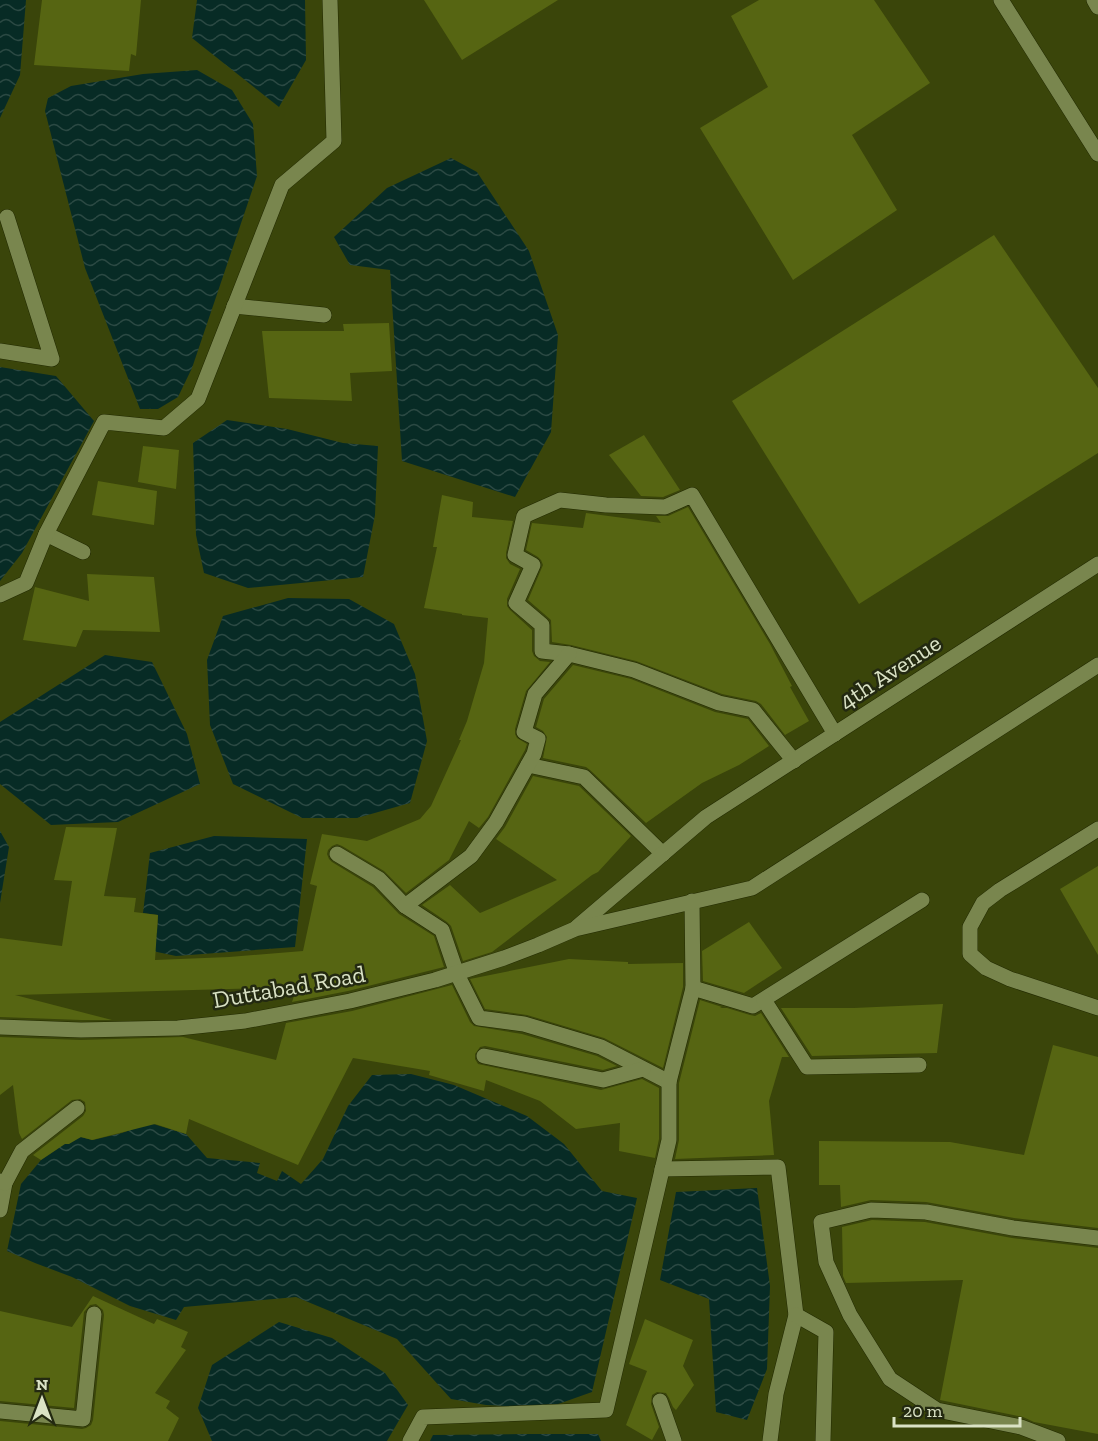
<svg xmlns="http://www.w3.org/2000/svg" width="1098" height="1441" viewBox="0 0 1098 1441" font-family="'Zilla Slab',serif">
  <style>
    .water { fill: url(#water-waves) }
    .building { fill: #566512 }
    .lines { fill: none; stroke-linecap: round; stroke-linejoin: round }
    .lane-casing { stroke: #222a00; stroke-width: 16 }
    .street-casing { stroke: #222a00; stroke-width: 16 }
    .secondary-casing { stroke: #222a00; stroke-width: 16 }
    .lane { stroke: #79864e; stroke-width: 15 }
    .street { stroke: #79864e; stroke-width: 15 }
    .secondary { stroke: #79864e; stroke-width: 15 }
    .labels { text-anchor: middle; stroke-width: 5; stroke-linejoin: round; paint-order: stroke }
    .street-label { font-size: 24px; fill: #dae2c5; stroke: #232911 }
  </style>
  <defs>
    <pattern id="water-waves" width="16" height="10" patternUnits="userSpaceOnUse" patternTransform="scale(1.5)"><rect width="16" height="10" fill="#072b25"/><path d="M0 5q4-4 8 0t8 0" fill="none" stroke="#2b4943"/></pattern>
  </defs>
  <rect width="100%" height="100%" fill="#3a450a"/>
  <g class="water">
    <path d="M 0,0 L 26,0 L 20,75 L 0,118 Z"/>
    <path d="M 197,0 L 305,0 L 306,60 L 279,107 L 192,38 Z"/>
    <path d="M 197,70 L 232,90 L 253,124 L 257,176 L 192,368 L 178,397 L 158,409 L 140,409 L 85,268 L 45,111 L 48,98 L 71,86 L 143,74 Z"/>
    <path d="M 451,158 L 477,172 L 529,251 L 558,335 L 551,432 L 515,497 L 402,461 L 390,270 L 350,265 L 334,237 L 387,188 Z"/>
    <path d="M 0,367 L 56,376 L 94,421 L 22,553 L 0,581 Z"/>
    <path d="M 227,420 L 287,429 L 343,443 L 378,446 L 375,515 L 363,577 L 248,588 L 204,573 L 196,535 L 193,443 Z"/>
    <path d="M 288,598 L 349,599 L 394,624 L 415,674 L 427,741 L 410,803 L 357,818 L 302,818 L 233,784 L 210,725 L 207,660 L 223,616 Z"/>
    <path d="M 105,655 L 152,662 L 187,734 L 200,784 L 118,822 L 51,825 L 0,784 L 0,722 Z"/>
    <path d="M 0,831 L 9,847 L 0,903 Z"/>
    <path d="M 214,836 L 307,839 L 295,947 L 176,956 L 143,949 L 145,934 L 157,933 L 158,915 L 143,913 L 150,853 Z"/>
    <path d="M 411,1074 L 454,1085 L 527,1116 L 564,1144 L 602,1191 L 637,1198 L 592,1392 L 547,1408 L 486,1405 L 451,1399 L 397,1339 L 296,1297 L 184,1307 L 176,1320 L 130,1306 L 72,1277 L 35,1263 L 7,1251 L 21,1184 L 41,1160 L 57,1149 L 61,1144 L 80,1137 L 93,1140 L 122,1133 L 150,1123 L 186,1134 L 207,1158 L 260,1163 L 257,1173 L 277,1181 L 282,1171 L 301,1184 L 323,1159 L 348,1106 L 372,1075 Z"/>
    <path d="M 757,1188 L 770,1286 L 767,1369 L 747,1420 L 716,1412 L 709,1299 L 660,1280 L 676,1192 Z"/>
    <path d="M 279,1322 L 332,1338 L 385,1373 L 408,1405 L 387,1441 L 212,1441 L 198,1408 L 212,1365 Z"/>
    <path d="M 524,1434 L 598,1434 L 601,1441 L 430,1441 L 433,1435 Z"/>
  </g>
  <g class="building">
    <path d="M 42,0 L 141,0 L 136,56 L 131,54 L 129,71 L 34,65 Z"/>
    <path d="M 424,0 L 558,0 L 462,60 Z"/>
    <path d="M 759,0 L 874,0 L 930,83 L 852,135 L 897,210 L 793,280 L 700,128 L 768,87 L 731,16 Z"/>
    <path d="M 994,235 L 1098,388 L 1098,453 L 859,604 L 732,401 Z"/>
    <path d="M 389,323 L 392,371 L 350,373 L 352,401 L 269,398 L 262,331 L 344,331 L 343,324 Z"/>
    <path d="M 644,435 L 680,490 L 663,497 L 641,496 L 609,455 Z"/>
    <path d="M 143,446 L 179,450 L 176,489 L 138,482 Z"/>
    <path d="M 98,481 L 157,491 L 154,525 L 92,515 Z"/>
    <path d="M 442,495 L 473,502 L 472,517 L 513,521 L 506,553 L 506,558 L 510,564 L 520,569 L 507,599 L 507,606 L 510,610 L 532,630 L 532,651 L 534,656 L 540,661 L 550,662 L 526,691 L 515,729 L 515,734 L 517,738 L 527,744 L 525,750 L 488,817 L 479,828 L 469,821 L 449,860 L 406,893 L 384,871 L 342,846 L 337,844 L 332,846 L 328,850 L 327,854 L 329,859 L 332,862 L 373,887 L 399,914 L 434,936 L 444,967 L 348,991 L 292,1002 L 297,987 L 15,995 L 112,1020 L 81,1020 L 0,1017 L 0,938 L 62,946 L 72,881 L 54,880 L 66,827 L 117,828 L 104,896 L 136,898 L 134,912 L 158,915 L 155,960 L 229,957 L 303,951 L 317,886 L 310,884 L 322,834 L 367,841 L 420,819 L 431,806 L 461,740 L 459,740 L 467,721 L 484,663 L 488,618 L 462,615 L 462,614 L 424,608 L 437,547 L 433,547 Z"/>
    <path d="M 688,507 L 770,644 L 792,686 L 790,687 L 809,721 L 785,735 L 761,704 L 756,701 L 722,694 L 636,661 L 571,645 L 552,642 L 551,620 L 528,600 L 543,565 L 541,560 L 538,557 L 526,550 L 532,523 L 583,528 L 586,513 L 661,523 L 656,516 L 668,516 Z"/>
    <path d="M 87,574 L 154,577 L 160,632 L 83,630 L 76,647 L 23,640 L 35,587 L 89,601 Z"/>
    <path d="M 573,665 L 631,679 L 715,712 L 748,719 L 769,746 L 739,765 L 702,783 L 646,823 L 590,770 L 586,767 L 543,758 L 547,737 L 543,731 L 536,727 L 544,699 Z"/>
    <path d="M 533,776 L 579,786 L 631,836 L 598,872 L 592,875 L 492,952 L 463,961 L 451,926 L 447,922 L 422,905 L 450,885 L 480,913 L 557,880 L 496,839 L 505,827 Z"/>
    <path d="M 1098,866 L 1098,955 L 1060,889 Z"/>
    <path d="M 749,922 L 782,968 L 744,993 L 703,981 L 702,951 Z"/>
    <path d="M 569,959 L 628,962 L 628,964 L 683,963 L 683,987 L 663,1068 L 604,1038 L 527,1015 L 485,1009 L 470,979 Z"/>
    <path d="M 452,985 L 470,1022 L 474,1026 L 522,1034 L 597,1056 L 617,1066 L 603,1070 L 485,1046 L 480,1047 L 475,1054 L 475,1059 L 478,1064 L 601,1090 L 642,1079 L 659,1088 L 659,1139 L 655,1158 L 619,1151 L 620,1123 L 576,1129 L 540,1101 L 486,1080 L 484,1091 L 429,1075 L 430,1071 L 353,1058 L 298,1165 L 189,1119 L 186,1134 L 155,1124 L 92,1140 L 81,1137 L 69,1144 L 65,1144 L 41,1160 L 33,1155 L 83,1116 L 86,1111 L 85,1102 L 80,1099 L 72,1100 L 22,1139 L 19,1133 L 13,1085 L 0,1095 L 0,1037 L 81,1040 L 183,1037 L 276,1060 L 286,1023 L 352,1011 Z"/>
    <path d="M 700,1000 L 722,1007 L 720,1008 L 727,1008 L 750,1015 L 755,1016 L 761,1013 L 789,1057 L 782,1057 L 769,1101 L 774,1155 L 675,1159 L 679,1140 L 679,1083 Z"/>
    <path d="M 943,1004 L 937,1053 L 812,1056 L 781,1008 L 854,1008 Z"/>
    <path d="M 1053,1045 L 1098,1057 L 1098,1228 L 1014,1218 L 926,1202 L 871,1200 L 841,1207 L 840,1185 L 819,1185 L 819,1141 L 950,1142 L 1024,1155 Z"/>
    <path d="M 872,1220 L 925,1222 L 1012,1238 L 1098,1248 L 1098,1434 L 1034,1422 L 1023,1417 L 940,1400 L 963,1280 L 846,1283 L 843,1276 L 842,1227 Z"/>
    <path d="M 93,1296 L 154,1324 L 157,1319 L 188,1332 L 181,1347 L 186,1350 L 155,1393 L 170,1401 L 166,1408 L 179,1418 L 168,1441 L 0,1441 L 0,1421 L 82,1429 L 86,1428 L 91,1425 L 93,1420 L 104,1315 L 103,1310 L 96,1304 L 90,1305 L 84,1312 L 74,1408 L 0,1401 L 0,1311 L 72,1327 Z"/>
    <path d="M 645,1319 L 693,1340 L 683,1366 L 694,1385 L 676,1410 L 673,1407 L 669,1398 L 666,1393 L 657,1392 L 652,1395 L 651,1404 L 659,1427 L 652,1440 L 626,1425 L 647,1371 L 629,1364 Z"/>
  </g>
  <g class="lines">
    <defs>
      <g id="lane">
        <path d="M 234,306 L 324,315"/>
        <path d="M 0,351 L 52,359 L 7,217"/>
        <path d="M 46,534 L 83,552"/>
        <path d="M 0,595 L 26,583 L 46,534 L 104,422 L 164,428 L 198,399 L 282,185 L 334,141 L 330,0"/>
        <path d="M 794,761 L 753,710 L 719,703 L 634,670 L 569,654 L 542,651 L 542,625 L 516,603 L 533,565 L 515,555 L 524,516 L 560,500 L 606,505 L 665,507 L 692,495 L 835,734"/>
        <path d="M 528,765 L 584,777 L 663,854"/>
        <path d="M 1098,829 L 1000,890 L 983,903 L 970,927 L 970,954 L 986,968 L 1010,979 L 1098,1008"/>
        <path d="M 337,854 L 379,879 L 405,906 L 442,930 L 457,974 L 479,1018 L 524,1024 L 601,1047 L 669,1082"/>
        <path d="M 405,906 L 471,856 L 496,822 L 534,754 L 538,739 L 524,732 L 535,694 L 569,654"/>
        <path d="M 693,988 L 753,1006 L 922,900"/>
        <path d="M 764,1000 L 807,1067 L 919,1065"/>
        <path d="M 484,1056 L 603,1080 L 643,1069"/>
        <path d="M 662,1169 L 778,1167 L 796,1315 L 776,1394 L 770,1441"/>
        <path d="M 0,1210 L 5,1183 L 22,1151 L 77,1108"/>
        <path d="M 796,1315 L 826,1332 L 823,1441"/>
        <path d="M 660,1401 L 674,1441"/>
        <path d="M 0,1411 L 83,1419 L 94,1314"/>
        <path d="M 1058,1441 L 1021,1427 L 937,1410 L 890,1379 L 850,1315 L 826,1262 L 821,1222 L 871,1210 L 926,1212 L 1013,1228 L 1098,1238"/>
      </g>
      <g id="street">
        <path d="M 0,1181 L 5,1183"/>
        <path d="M 410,1441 L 423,1417 L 606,1410 L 669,1140 L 669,1082 L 693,988 L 692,901"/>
      </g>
      <g id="secondary">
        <path d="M 1001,0 L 1098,154"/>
        <path d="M 1094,0 L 1098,7"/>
        <path d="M 577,927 L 706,817 L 1098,564"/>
        <path d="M 0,1027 L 81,1030 L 178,1028 L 245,1021 L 350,1001 L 435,980 L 504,958 L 538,945 L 575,929 L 752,888 L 1098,665"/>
      </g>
    </defs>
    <use href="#lane" class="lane-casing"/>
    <use href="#street" class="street-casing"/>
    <use href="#secondary" class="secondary-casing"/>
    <use href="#lane" class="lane"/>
    <use href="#street" class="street"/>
    <use href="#secondary" class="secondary"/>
  </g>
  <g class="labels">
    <g class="street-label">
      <text transform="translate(890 672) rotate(-33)" y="8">4th Avenue</text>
      <text transform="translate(289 987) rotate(-10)" y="8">Duttabad Road</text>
    </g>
  </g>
  <g transform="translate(42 1399)" stroke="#232911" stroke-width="4.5" paint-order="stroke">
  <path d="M0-4.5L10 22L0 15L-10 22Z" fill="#dae2c5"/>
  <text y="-9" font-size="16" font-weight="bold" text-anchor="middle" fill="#dae2c5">N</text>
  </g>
  <path d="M894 1417v9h126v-9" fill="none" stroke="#dae2c5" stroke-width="3"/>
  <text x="903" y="1417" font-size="18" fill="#dae2c5" stroke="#232911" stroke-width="4.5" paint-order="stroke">20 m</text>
</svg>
